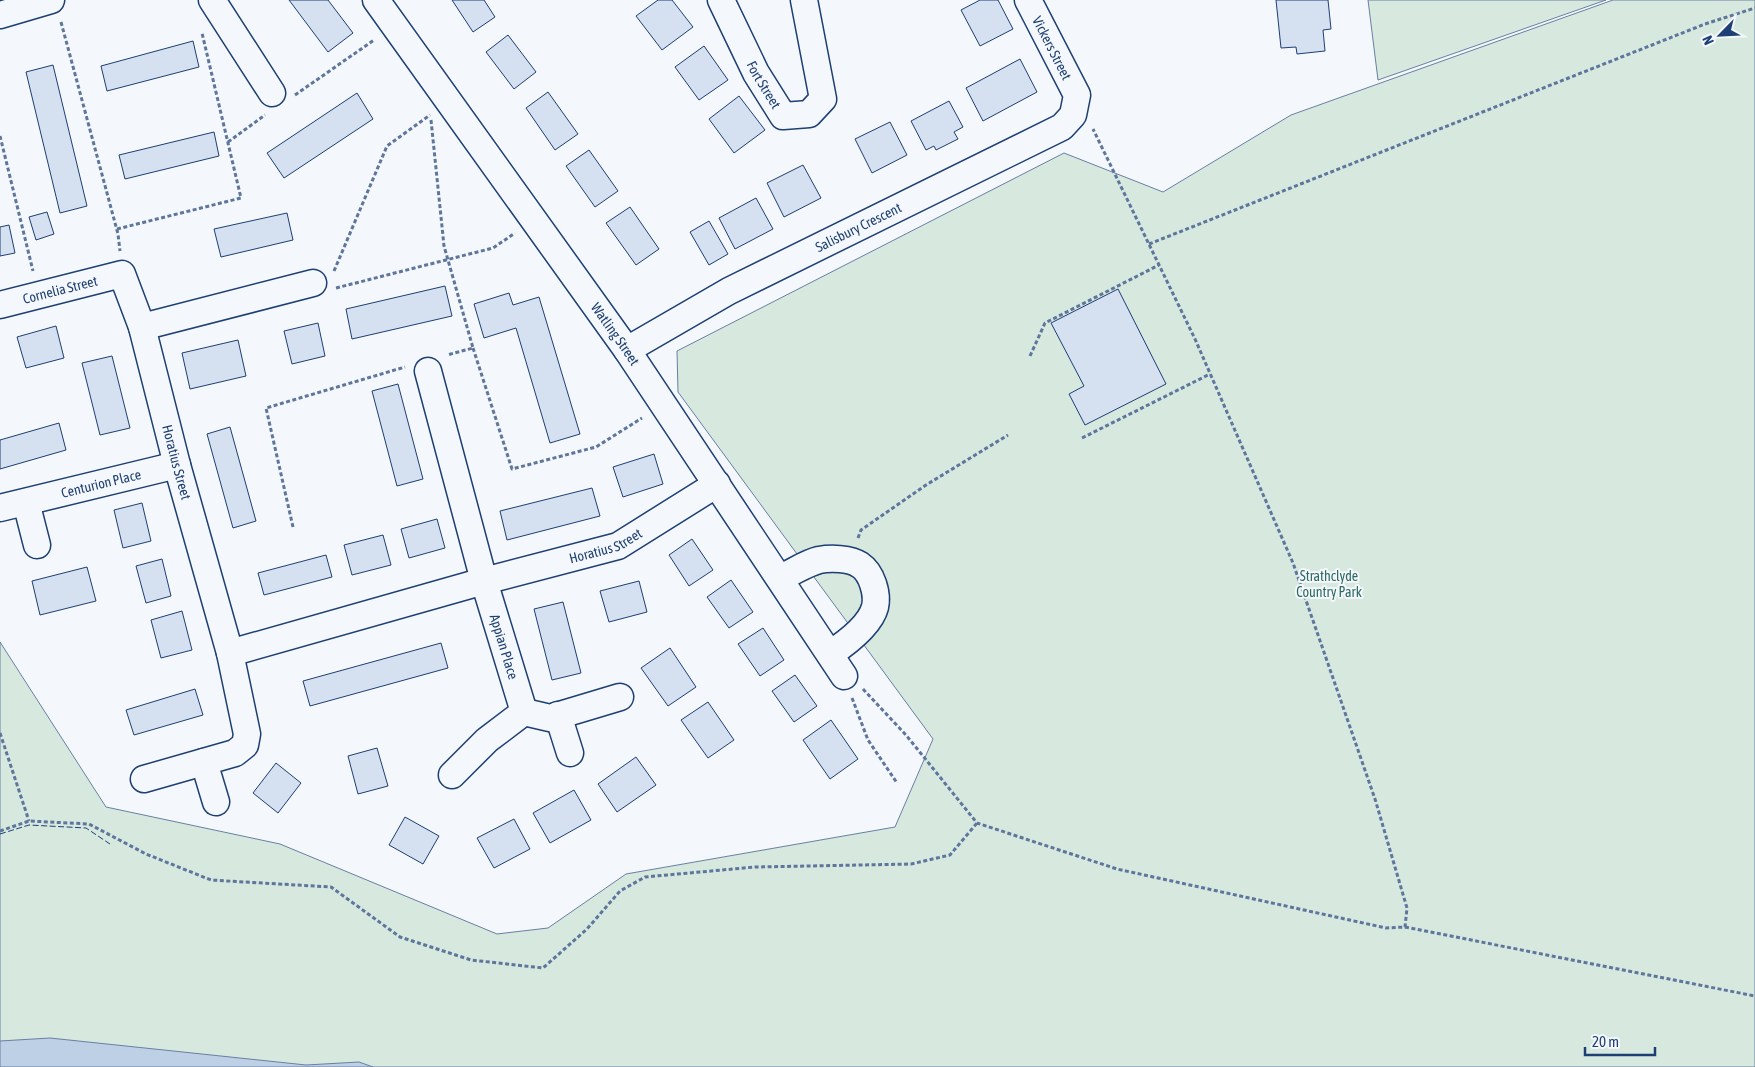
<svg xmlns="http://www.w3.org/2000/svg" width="1755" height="1067" viewBox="0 0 1755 1067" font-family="'Asap Condensed',sans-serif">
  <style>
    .green { fill: #d7e8df; stroke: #687fa3 }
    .water { fill: #bed0e5; stroke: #687fa3 }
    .building { fill: #d5e0f0; stroke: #1d3f73 }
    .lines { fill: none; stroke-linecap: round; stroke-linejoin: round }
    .minor-casing { stroke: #1d3f73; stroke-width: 29 }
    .path { stroke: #5e769c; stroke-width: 3; stroke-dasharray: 4 2.5; stroke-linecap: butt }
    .minor { stroke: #f4f7fb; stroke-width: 26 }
    .fence { stroke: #1d3f73; stroke-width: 1; stroke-dasharray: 6 2.5; stroke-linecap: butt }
    .labels { text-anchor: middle; stroke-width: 4; stroke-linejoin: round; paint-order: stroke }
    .street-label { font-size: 14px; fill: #1d3f73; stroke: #f4f7fb }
    .park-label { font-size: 14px; fill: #2c6c60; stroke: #f4f7fb }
  </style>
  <rect width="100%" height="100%" fill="#f4f7fb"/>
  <g class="green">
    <path d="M 1368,0 L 1606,0 L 1378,80 Z"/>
    <path d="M 1613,0 L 1755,0 L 1755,1067 L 0,1067 L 0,642 L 106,807 L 280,844 L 497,934 L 548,928 L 626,874 L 895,827 L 933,739 L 678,392 L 677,351 L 1064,153 L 1163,192 L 1291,115 Z"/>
  </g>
  <path class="water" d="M 50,1038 L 306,1065 L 359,1062 L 373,1067 L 0,1067 L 0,1041 Z"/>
  <g class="building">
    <path d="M 289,0 L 328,0 L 353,33 L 328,52 Z"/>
    <path d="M 452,0 L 484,0 L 495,17 L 473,32 Z"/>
    <path d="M 658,0 L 672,0 L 693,27 L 662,50 L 636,16 Z"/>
    <path d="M 980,0 L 998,0 L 1013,29 L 980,46 L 961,10 Z"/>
    <path d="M 1276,0 L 1328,0 L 1331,29 L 1323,30 L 1325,51 L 1297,54 L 1296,47 L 1281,48 Z"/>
    <path d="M 508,35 L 536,72 L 514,89 L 486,52 Z"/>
    <path d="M 193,41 L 199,67 L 107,91 L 101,66 Z"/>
    <path d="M 704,46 L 728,80 L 699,100 L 675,67 Z"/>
    <path d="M 1020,59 L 1037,92 L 983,121 L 966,88 Z"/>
    <path d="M 53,65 L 87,206 L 60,213 L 26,72 Z"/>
    <path d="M 548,92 L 578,134 L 555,150 L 526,108 Z"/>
    <path d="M 357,93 L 373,119 L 284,178 L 267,153 Z"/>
    <path d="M 739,96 L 765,130 L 734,153 L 709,119 Z"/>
    <path d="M 949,101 L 963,127 L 954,132 L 958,139 L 936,150 L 934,146 L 926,150 L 911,121 Z"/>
    <path d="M 890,122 L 907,155 L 872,173 L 855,139 Z"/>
    <path d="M 214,132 L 219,156 L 125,179 L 119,155 Z"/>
    <path d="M 589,150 L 618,191 L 595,207 L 566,166 Z"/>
    <path d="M 803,165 L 821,198 L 784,217 L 767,183 Z"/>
    <path d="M 756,198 L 773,229 L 735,249 L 719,218 Z"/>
    <path d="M 630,207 L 659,249 L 636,265 L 606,223 Z"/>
    <path d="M 47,212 L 54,234 L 36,240 L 29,217 Z"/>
    <path d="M 287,213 L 293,240 L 221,257 L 214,229 Z"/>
    <path d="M 709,221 L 728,254 L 709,265 L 690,232 Z"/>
    <path d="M 9,225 L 15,253 L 0,256 L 0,227 Z"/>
    <path d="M 445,286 L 452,316 L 352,339 L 346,309 Z"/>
    <path d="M 1118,289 L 1166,384 L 1085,425 L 1069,394 L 1084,386 L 1051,323 Z"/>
    <path d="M 509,293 L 513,305 L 539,297 L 580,434 L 550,443 L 516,328 L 484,338 L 474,304 Z"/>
    <path d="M 318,323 L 325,356 L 292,364 L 284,331 Z"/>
    <path d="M 56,326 L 64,358 L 26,368 L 17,337 Z"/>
    <path d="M 238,340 L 246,376 L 190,389 L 182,353 Z"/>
    <path d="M 112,356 L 130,428 L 100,435 L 82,363 Z"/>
    <path d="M 398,384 L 423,479 L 397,486 L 372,391 Z"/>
    <path d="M 59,423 L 66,450 L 0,469 L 0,440 Z"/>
    <path d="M 230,427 L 256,521 L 233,528 L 207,434 Z"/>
    <path d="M 654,454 L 663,484 L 623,497 L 613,467 Z"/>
    <path d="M 592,488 L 600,516 L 507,540 L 500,511 Z"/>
    <path d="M 142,503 L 151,541 L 123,548 L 114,510 Z"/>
    <path d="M 437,519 L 445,548 L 409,558 L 401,529 Z"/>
    <path d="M 383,535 L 391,565 L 352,575 L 344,545 Z"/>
    <path d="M 692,539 L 713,570 L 689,586 L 669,555 Z"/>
    <path d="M 326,555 L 332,577 L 264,595 L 258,573 Z"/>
    <path d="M 162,559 L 171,596 L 146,603 L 136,566 Z"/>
    <path d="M 87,567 L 96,601 L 40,615 L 32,581 Z"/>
    <path d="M 731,580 L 753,612 L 729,628 L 707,597 Z"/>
    <path d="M 639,581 L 647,612 L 609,622 L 600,591 Z"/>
    <path d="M 563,602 L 581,673 L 552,680 L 534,609 Z"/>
    <path d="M 182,611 L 192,650 L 161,658 L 151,620 Z"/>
    <path d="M 763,628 L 784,660 L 760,676 L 738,644 Z"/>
    <path d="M 441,643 L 448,668 L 310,706 L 303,681 Z"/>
    <path d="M 670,648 L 696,687 L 668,706 L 641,668 Z"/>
    <path d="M 795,675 L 817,706 L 794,722 L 772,691 Z"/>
    <path d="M 195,689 L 203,715 L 134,735 L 126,710 Z"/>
    <path d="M 708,702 L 734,740 L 708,758 L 681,720 Z"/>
    <path d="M 831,720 L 858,759 L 830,779 L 803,740 Z"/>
    <path d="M 377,748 L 388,786 L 358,794 L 348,756 Z"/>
    <path d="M 636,757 L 656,785 L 617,812 L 598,784 Z"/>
    <path d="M 276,763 L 301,783 L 278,813 L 253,793 Z"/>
    <path d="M 574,790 L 591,820 L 550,843 L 533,813 Z"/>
    <path d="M 405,817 L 439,836 L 423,864 L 389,845 Z"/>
    <path d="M 514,819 L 530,849 L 494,868 L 477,838 Z"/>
  </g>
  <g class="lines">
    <defs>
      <g id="minor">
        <path d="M 212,0 L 272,93"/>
        <path id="s1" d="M 376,0 L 627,350 L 844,676"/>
        <path id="s2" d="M 721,0 L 756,73 L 783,116 L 809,114 L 823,99 L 804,0"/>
        <path d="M 0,15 L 51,0"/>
        <path id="s3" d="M 0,305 L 122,274 L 142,327 L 177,465 L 230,653 L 484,581 L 618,546 L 717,484"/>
        <path d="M 142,327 L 313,283"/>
        <path id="s4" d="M 627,350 L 729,291 L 1062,127 L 1073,115 L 1077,95 L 1028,0"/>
        <path id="s5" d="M 428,371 L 484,581 L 524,712 L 487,740 L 452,775"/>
        <path d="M 26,502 L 37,545"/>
        <path id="s6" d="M 0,508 L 177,465"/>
        <path d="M 780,578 C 792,573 806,563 819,560 C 830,558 850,558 860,565 C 872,573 878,594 875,607 C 870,626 845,644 830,654"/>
        <path d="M 524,712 L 550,718 L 620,697"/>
        <path d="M 558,715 L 570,753"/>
        <path d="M 204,762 L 216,802"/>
        <path d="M 144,779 L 235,753 L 245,745 L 247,734 L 230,653"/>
      </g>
    </defs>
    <use href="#minor" class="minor-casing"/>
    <g class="path">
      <path d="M 61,22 L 118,234 L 120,251"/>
      <path d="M 295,95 L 374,40"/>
      <path d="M 431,120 L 444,246 L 473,348 L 447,355"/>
      <path d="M 0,136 L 33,271"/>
      <path d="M 228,142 L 265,115"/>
      <path d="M 117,229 L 241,198 L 202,33"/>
      <path d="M 1149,244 L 1705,24 L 1755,8"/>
      <path d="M 334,271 L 387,146 L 430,115"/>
      <path d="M 336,288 L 493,248 L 515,233"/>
      <path d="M 473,348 L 512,469 L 596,447 L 642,418"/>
      <path d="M 1030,356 L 1045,323 L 1159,265"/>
      <path d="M 1082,438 L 1210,374"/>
      <path d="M 293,527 L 266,408 L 405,367"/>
      <path d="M 858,538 L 861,530 L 926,485 L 1008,435"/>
      <path d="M 863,689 L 906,735 L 977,823 L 1117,869 L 1386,928 L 1405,927 L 1407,908 L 1375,799 L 1293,563 L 1195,339 L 1093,129"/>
      <path d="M 852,698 L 868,740 L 897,783"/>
      <path d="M 0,733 L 29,821"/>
      <path d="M 0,831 L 29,821 L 89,824 L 146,854 L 211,880 L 331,887 L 400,937 L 471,960 L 543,968 L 587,929 L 620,891 L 645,877 L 755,867 L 911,864 L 950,855 L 977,823"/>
      <path d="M 1405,927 L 1755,996"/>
    </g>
    <use href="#minor" class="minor"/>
    <path class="fence" d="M 0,834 L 29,825 L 86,828 L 110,844"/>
  </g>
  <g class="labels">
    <g class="street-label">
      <text transform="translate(1052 48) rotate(63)" y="5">Vickers Street</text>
      <text dy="5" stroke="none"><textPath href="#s2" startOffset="95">Fort Street</textPath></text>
      <text dy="5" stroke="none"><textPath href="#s4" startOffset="262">Salisbury Crescent</textPath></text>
      <text dy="5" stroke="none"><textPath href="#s3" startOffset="62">Cornelia Street</textPath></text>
      <text dy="5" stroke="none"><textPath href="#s1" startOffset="411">Watling Street</textPath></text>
      <text dy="5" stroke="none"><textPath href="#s3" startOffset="322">Horatius Street</textPath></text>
      <text dy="5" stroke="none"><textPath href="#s6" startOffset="104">Centurion Place</textPath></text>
      <text dy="5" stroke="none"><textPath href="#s3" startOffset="911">Horatius Street</textPath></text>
      <text dy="5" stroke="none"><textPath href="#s5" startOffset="286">Appian Place</textPath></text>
    </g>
    <g class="park-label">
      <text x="1329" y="581">Strathclyde<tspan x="1329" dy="16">Country Park</tspan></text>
    </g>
  </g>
  <g transform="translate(1720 35) rotate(246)" stroke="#f4f7fb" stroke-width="4" paint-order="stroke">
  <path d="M0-4L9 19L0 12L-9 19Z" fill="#1d3f73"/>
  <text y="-8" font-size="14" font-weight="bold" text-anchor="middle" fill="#1d3f73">N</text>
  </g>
  <path d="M1585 1047v8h70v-8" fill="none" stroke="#1d3f73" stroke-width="2.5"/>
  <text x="1592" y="1047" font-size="15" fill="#1d3f73" stroke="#f4f7fb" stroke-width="4" paint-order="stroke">20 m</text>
</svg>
